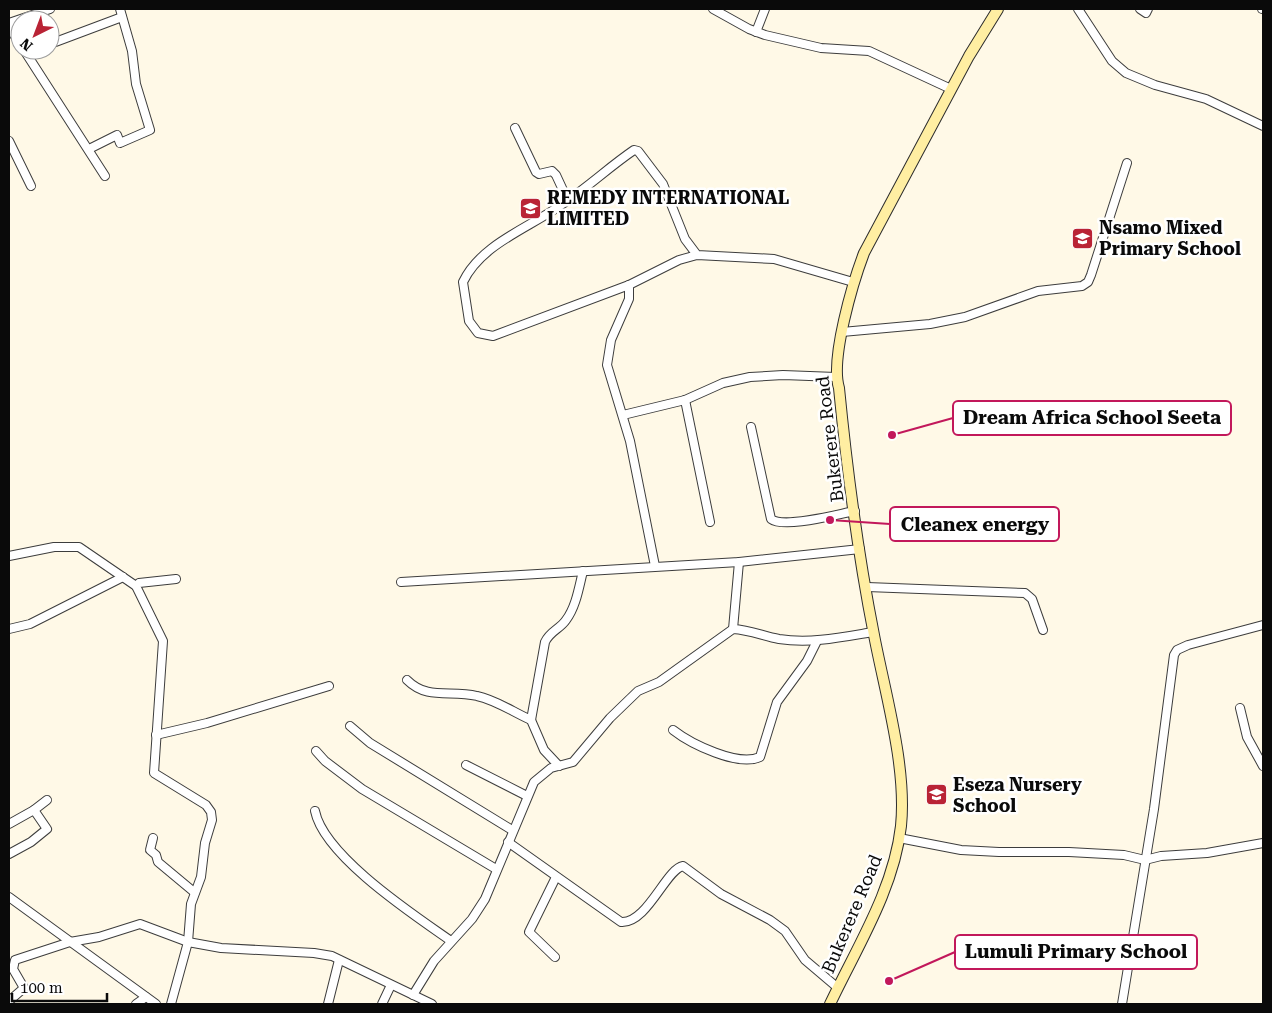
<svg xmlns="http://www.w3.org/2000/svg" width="1272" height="1013" viewBox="0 0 1272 1013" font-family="'Roboto Serif',serif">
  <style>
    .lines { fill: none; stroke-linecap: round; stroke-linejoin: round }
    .minor-casing { stroke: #3d3d3d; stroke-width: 10 }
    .secondary-casing { stroke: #2c2c2c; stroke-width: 12 }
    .minor { stroke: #fff; stroke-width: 8 }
    .secondary { stroke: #ffeea2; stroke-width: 10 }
    .labels { text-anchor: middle; stroke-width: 5; stroke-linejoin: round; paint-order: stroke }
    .poi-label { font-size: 18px; font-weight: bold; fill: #0a0a0a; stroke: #fff; text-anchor: start }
    .street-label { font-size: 18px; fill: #0a0a0a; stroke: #fff }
    .leader { fill: none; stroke: #c2185b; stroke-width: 2 }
    .callout-dot { fill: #c2185b; stroke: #fff; stroke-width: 2 }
    .callout { fill: #fff; stroke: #c2185b; stroke-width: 2 }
    .callout-label { font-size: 19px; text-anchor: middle; font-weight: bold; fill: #0a0a0a }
  </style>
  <rect width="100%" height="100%" fill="#fff9e7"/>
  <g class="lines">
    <defs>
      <g id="minor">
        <path d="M 713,9 L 749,29 L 765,35 L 821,48 L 869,51 L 951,89"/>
        <path d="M 1078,9 L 1112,61 L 1126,73 L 1155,85 L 1206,99 L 1263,126"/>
        <path d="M 1140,9 L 1146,13 L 1148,9"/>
        <path d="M 1262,9 L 1263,9"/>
        <path d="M 9,23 L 50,9"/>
        <path d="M 9,27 L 20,44"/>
        <path d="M 756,32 L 765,9"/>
        <path d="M 50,44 L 122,17"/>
        <path d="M 24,50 L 105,176"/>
        <path d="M 515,128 L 536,172 L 539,174 L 552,171 L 556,175 L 568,201"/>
        <path d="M 9,141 L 31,186"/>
        <path d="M 89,149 L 117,135 L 120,143 L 150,130 L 136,84 L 132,51 L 120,9"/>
        <path d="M 697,255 L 685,239 L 663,184 L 638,151 L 634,150 C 609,167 587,188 561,205 C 529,228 481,244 463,282 L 469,321 L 478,333 L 493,336 L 629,285 L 679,260 L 697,255 L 774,259 L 853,282"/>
        <path d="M 629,285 L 629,299 L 611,340 L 607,365 L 630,441 L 655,566"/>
        <path d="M 842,332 L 930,324 L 965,317 L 1038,291 L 1082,286 L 1088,282 L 1091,275 L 1127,163"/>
        <path d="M 685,400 L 710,522"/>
        <path d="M 623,415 L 685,400 L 723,383 L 750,377 L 783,375 L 836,377"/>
        <path d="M 751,427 L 771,519 C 784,529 838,514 855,511"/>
        <path d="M 9,556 L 54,547 L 79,547 L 136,586"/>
        <path d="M 401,582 L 739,562 L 860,549"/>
        <path d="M 867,587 L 1025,593 L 1032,599 L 1043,630"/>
        <path d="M 9,629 L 30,624 L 123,577"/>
        <path d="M 733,629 L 739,562"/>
        <path d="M 407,680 C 428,701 451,689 477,696 C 496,700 513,712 531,720 L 544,750 L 559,766"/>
        <path d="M 1240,708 L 1247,737 L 1263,766"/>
        <path d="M 531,720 L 545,642 C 550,631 560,629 566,620 C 576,607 579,587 583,571"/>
        <path d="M 350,726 L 370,743 L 512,830"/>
        <path d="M 673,730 C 691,744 738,767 760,757 L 777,702 L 807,661 L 817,641"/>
        <path d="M 156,735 L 207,723 L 329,686"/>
        <path d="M 316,751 L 325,761 L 362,789 L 496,869"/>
        <path d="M 466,765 L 527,796"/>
        <path d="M 315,811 C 324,856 414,915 451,941"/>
        <path d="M 9,824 L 34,810"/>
        <path d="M 153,838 L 150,850 L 156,855 L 158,862 L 194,892"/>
        <path d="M 899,838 L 961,850 L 999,852 L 1069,852 L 1124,855 L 1145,860 L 1161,856 L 1207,853 L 1263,843"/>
        <path d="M 508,842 L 621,922 C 647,924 666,869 683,866 L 721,894 L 770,920 L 785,931 L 805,960 L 838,988"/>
        <path d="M 9,854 L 31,842 L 47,829 L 34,810 L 47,800"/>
        <path d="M 9,897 L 156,1004"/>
        <path d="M 555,957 L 529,932 L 556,877"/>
        <path d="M 413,995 L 434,961 L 472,919 L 485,899 L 534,782 L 551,768 L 573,762 L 610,718 L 638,691 L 659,682 L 733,629 C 750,630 763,636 779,639 C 811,644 843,637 873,632"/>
        <path d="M 9,1001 L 24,988 L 13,969 L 15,960 L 70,942 L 99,937 L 140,924 L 188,942 L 221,948 L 314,953 L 332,956 L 432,1004"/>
        <path d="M 136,1004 L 146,997"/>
        <path d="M 171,1004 L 188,942 L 191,904 L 201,877 L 205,843 L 212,820 L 211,812 L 206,805 L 154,773 L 163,641 L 136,586 L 139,583 L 176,579"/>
        <path d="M 328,1004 L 339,960"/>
        <path d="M 382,1004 L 391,985"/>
        <path d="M 1122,1004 L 1154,809 L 1174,655 L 1177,650 L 1188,645 L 1263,625"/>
      </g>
      <path id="secondary" d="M 830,1004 C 857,947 894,889 901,826 C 907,767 885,693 874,635 C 858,554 847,470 839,388 C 830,359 853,282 864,253 L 969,56 L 998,9"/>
    </defs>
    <use href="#minor" class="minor-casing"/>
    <use href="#secondary" class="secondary-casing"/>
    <use href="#minor" class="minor"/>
    <use href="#secondary" class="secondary"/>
  </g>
  <defs>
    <symbol id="school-square" viewBox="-11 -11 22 22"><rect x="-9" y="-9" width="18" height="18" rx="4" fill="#b92335" stroke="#fff"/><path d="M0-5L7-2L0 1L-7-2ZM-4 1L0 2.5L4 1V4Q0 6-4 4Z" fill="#fff"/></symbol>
  </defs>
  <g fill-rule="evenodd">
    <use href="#school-square" x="518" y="196" width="25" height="25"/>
    <use href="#school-square" x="1070" y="226" width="25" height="25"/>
    <use href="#school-square" x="924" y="782" width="25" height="25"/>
  </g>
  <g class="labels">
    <g class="poi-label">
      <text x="547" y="204">REMEDY INTERNATIONAL<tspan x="547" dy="21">LIMITED</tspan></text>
      <text x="1099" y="234">Nsamo Mixed<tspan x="1099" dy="21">Primary School</tspan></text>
      <text x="953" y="791">Eseza Nursery<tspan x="953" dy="21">School</tspan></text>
    </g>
    <g class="street-label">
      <text transform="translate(830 439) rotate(-97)" y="6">Bukerere Road</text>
      <text transform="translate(852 914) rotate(-67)" y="6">Bukerere Road</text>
    </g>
  </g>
  <path class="leader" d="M892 435L953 418M830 520L890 524M889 981L955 952"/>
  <g class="callout-dot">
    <circle cx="892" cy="435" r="5"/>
    <circle cx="830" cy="520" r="5"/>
    <circle cx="889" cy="981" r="5"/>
  </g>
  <g class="callout">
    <rect x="953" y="401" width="278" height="34" rx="5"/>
    <rect x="890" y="507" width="169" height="34" rx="5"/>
    <rect x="955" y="935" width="242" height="34" rx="5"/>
  </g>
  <g class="callout-label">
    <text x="1092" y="424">Dream Africa School Seeta</text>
    <text x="975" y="531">Cleanex energy</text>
    <text x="1076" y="958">Lumuli Primary School</text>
  </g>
  <rect width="1272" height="1013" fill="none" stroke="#0a0a0a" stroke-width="20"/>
  <g transform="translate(35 35) rotate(222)"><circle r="24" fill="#ffffff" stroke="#9d9d9d"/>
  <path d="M0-4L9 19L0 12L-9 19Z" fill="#b92335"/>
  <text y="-8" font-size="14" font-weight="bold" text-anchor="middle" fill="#0a0a0a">N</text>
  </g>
  <path d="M12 993v8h95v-8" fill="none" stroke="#0a0a0a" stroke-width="2.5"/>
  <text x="20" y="993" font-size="15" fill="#0a0a0a" stroke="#ffffff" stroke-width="4" paint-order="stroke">100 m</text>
</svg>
